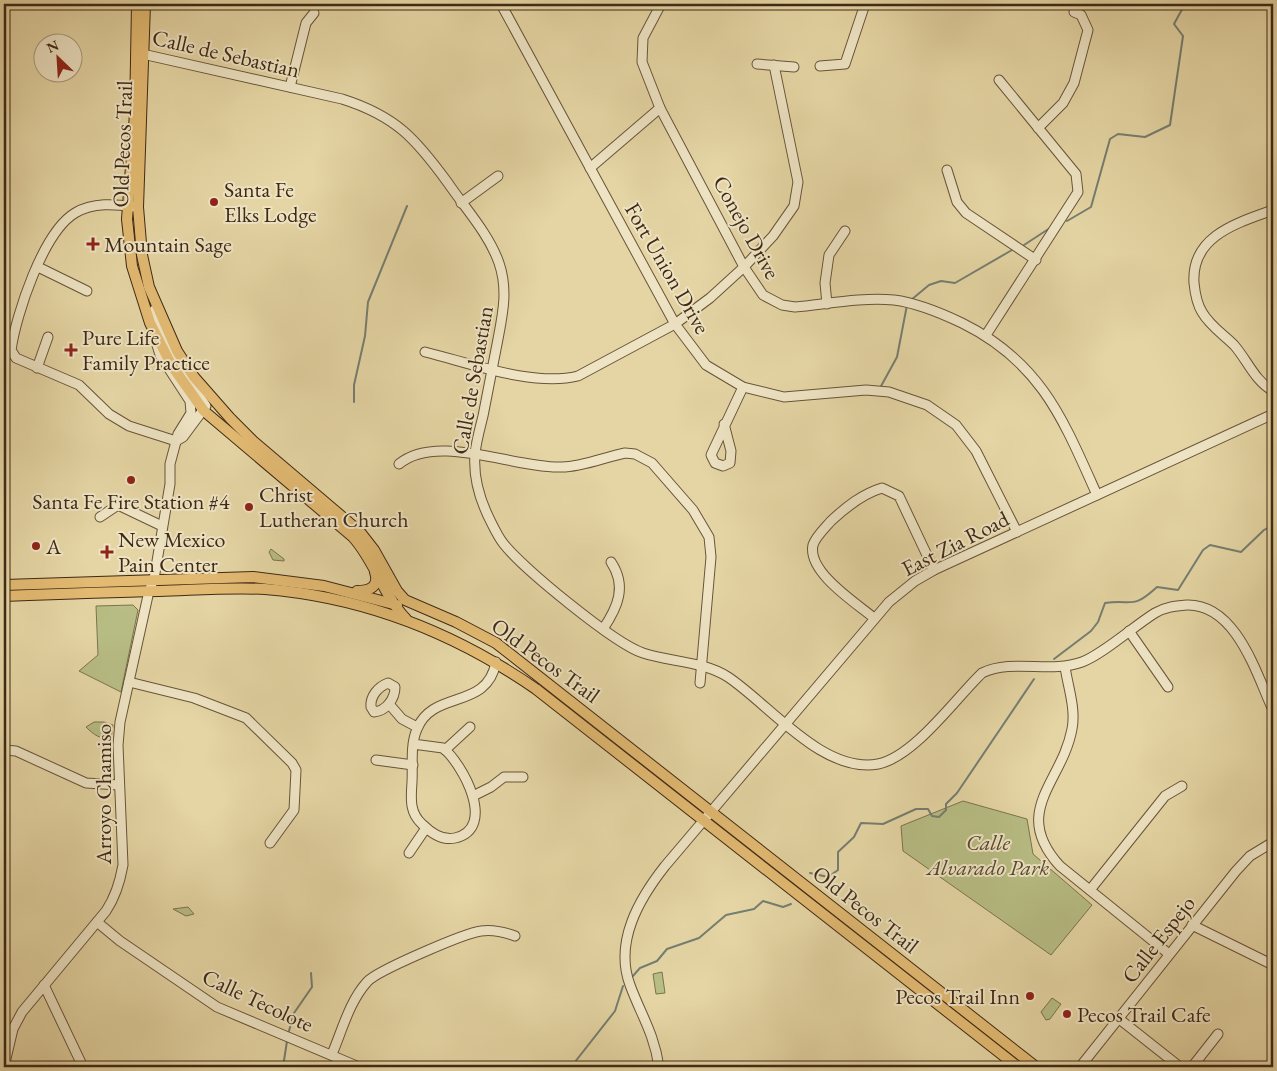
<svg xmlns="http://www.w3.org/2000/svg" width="1277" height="1071" viewBox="0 0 1277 1071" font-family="'EB Garamond',serif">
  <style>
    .green { fill: #b7bd84; stroke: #7b734d }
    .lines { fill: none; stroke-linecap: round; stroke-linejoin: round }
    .stream { stroke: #757e72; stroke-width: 2 }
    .minor-casing { stroke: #68543a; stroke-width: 11 }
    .major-casing { stroke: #3f2916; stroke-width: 12 }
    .minor { stroke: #eee4c4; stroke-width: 9 }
    .major { stroke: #e2ba72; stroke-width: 10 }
    .poi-dot { fill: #8f2418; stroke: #eee4c4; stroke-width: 2 }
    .labels { text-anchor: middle; stroke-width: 4; stroke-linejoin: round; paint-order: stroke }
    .street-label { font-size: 22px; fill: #3f2916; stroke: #eee4c4 }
    .poi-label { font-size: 22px; fill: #3f2916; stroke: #eee4c4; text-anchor: start }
    .park-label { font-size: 22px; font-style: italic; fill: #57472c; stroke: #eee4c4 }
  </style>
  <rect width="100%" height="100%" fill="#e5d5a4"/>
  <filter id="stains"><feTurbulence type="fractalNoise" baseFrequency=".004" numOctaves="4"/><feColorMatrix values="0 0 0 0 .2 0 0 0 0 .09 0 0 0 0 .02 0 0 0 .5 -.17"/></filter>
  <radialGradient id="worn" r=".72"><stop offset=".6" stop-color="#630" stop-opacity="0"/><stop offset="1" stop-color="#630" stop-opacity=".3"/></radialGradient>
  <g class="green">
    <path d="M 271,549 L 284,559 L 284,561 L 273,560 L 269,552 Z"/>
    <path d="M 133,605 L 138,610 L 121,692 L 79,671 L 98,655 L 96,606 Z"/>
    <path d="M 94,722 L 104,722 L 113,725 L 111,739 C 100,739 94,735 86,727 Z"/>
    <path d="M 963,801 L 1027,819 L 1033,854 L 1092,905 L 1051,955 L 903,851 L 901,826 Z"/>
    <path d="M 188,907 L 194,914 L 186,916 L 173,909 Z"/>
    <path d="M 662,972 L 665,993 L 656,994 L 653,974 Z"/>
    <path d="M 1052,998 L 1061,1004 L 1050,1019 L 1046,1020 L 1041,1012 Z"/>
  </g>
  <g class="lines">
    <g class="stream">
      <path d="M 1067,221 L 1091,207 L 1110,139 L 1118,134 L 1145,137 L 1170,125 L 1183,36 L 1174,24 L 1185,4"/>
      <path d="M 1024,245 L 1050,228"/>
      <path d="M 911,300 L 929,285 L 941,281 L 955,283 L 1012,250"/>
      <path d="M 880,388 L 897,357 L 907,305"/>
      <path d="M 354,402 L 354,385 L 365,336 L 368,302 L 407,206"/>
      <path d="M 1054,659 L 1091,631 L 1098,622 L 1105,603 C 1133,599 1132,610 1157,587 L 1178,590 L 1203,550 L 1210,545 L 1241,552 L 1264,530 L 1273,525"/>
      <path d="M 810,873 L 828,877 L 838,870 L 838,852 L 854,837 L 861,823 L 883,824 L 916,809 L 928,809 L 932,816 L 939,817 L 946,810 L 946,804 L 957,793 L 1034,679"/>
      <path d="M 632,977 L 640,968 L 657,961 L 667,949 L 699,938 L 726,915 L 754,909 L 763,901 L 783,907 L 791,904"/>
      <path d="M 289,1031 L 294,1013 L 312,987 L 311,973"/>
      <path d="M 283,1067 L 287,1041"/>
      <path d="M 571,1067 L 615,1011 L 623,986"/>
    </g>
    <defs>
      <g id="minor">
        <path d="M 501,4 L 675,324 L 706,365 L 743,387 L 784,397 L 866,390 L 889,392 L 927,405 L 956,425 L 976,451 L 1017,532"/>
        <path d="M 661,4 L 643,38 L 642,62 L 660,108 L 744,267 L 763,295 L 782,305 L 795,307 C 827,304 862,297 894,300 C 918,303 941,313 962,323 C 1041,362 1063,419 1097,495"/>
        <path d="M 138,53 L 342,99 C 396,116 416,139 448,183 C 465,208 489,234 499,263 C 508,289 503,313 498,339 C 493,365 488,391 483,416 C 480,428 476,442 475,454 C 473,478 481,503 492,524 C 495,530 499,538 503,543 C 521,567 615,644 643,653 C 670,662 703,661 728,677 C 770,705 823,774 878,764 C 914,757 955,699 982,673 C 1014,658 1049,674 1082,662 C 1103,654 1134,626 1155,613 C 1165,607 1175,606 1187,605 C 1236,604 1256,673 1273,710"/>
        <path d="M 757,64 L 794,67"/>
        <path d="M 820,66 L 845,64 L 865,4"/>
        <path d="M 290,87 L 306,23 L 314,13"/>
        <path d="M 1038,128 L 1063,103 L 1074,83 L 1088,30 L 1081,15 L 1074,12"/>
        <path d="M 590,168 L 660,108"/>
        <path d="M 947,170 L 957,202 L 966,213 L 1036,260"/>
        <path d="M 461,203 L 498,176"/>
        <path d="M 135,207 C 115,204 93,202 75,213 C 43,232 16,315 11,350 L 16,358 L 79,385 L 109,414 L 129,426 L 176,441"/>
        <path d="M 1273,210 C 1237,223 1191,236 1194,283 C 1195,293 1197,304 1202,312 C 1210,326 1223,334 1234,345 C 1248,361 1254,380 1273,391"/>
        <path d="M 38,267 L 87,291"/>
        <path d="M 827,304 L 825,283 L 829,255 L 845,231"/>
        <path d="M 154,310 L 169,349 L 206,406 L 183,437 L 176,441"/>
        <path d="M 986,335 L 1078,192 L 1076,174 L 999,80"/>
        <path d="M 425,352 C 470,363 533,387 578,376 L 675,324 L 710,298 L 744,267 L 773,236 L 794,206 L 798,182 L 774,65"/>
        <path d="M 37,368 L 48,337"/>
        <path d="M 724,424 L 731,451 L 730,463 L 723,466 L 715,463 L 711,455 L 743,387"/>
        <path d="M 399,464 C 437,432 516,469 562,467 C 582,467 605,457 625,453 L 635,454 L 652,463 L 693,510 L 709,537 L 711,557 L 700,683"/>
        <path d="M 100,517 L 118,505 L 162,526"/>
        <path d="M 874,618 C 856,603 807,572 813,545 C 816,536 825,528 831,521 C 846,507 862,494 882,488 L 899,496 L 934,570"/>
        <path d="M 603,629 C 618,607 627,586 611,562"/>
        <path d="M 1129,631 L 1168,687"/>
        <path d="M 1065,667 C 1068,687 1076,709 1072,729 C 1062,783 1010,811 1060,866 L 1169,954"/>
        <path d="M 129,682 L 194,698 L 246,718 L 292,763 L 296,770 L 294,810 L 270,843"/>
        <path d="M 388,683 L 395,687 C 395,699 386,711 374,712 L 371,707 C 370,696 378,687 388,683 Z"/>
        <path d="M 389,704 L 402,719 L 417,727"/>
        <path d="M 413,744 L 443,748 C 462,763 498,828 455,838 C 442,841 431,833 422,824 C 409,812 411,798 412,782 C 413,765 410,745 417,729 C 433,689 487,711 496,662"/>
        <path d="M 4,750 L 16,751 L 86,783 L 119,785"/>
        <path d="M 445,750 L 470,727"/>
        <path d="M 376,760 L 413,765"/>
        <path d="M 473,796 L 491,787 L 504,777 L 523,777"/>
        <path d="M 409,853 L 426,828"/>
        <path d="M 1090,890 L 1165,796 L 1182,786"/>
        <path d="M 97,922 L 120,941 L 217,1007 L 359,1067"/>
        <path d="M 1192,925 L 1273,965"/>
        <path d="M 44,985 L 83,1067"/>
        <path d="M 1118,1018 L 1180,1067"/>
        <path d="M 332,1054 C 342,1031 349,1002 367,982 C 376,971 465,933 481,931 C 493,929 504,932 515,936"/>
        <path d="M 4,1067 L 13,1029 L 22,1012 L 106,911 C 116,896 120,882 123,865 L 118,745 L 120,722 L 149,591 L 154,579 L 170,484 L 170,464 L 178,434 L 191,413 L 190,401 L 160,355 L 156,342"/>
        <path d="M 659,1067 C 654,1033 641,1015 630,985 C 614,942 639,899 665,866 L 889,602 L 915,581 L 934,570 L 1273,414"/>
        <path d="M 1080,1067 L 1236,871 L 1250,856 L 1273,842"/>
        <path d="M 1192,1067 L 1218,1034"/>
      </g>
      <g id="major">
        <path d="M 137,4 L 135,114 L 127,219 L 132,266 L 150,323 L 172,366 L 204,411 L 353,537 C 375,561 383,595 406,619"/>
        <path d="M 145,4 L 138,207 L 142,255 L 149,287 L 177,351 L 194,377 L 230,418 L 253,441 L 360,532 L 374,550 L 397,591 L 405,600 L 456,622 L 496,643 L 1036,1067"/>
        <path d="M 4,585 L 253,577 L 324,586 L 397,605"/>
        <path d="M 357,591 C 369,591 380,587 375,572"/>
        <path d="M 4,596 C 55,594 107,592 159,591 C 194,590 230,587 265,589 C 363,597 455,633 536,689 L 1018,1067"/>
      </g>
    </defs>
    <use href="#minor" class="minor-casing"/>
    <use href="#major" class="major-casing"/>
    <use href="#minor" class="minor"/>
    <use href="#major" class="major"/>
  </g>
  <g class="poi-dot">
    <circle cx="214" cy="202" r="5"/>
    <path d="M90.5 236.5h5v5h5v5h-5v5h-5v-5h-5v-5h5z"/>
    <path d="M68.5 342.5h5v5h5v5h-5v5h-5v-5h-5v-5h5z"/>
    <circle cx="131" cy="480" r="5"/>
    <circle cx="249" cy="507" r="5"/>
    <circle cx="36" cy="546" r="5"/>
    <path d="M104.5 544.5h5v5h5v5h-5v5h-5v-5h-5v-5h5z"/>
    <circle cx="1030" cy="996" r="5"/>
    <circle cx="1067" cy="1014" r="5"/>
  </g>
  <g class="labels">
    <g class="street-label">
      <text transform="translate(226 53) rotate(13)" y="8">Calle de Sebastian</text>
      <text transform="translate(122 144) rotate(-88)" y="8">Old Pecos Trail</text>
      <text transform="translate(747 227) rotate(61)" y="8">Conejo Drive</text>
      <text transform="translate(668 268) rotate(60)" y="8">Fort Union Drive</text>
      <text transform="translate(472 380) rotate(-80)" y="8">Calle de Sebastian</text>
      <text transform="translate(955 543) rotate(-27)" y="8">East Zia Road</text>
      <text transform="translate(546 660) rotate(36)" y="8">Old Pecos Trail</text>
      <text transform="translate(103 794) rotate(-90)" y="8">Arroyo Chamiso</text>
      <text transform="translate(866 909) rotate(38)" y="8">Old Pecos Trail</text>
      <text transform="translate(1158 939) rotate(-52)" y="8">Calle Espejo</text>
      <text transform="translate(258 1000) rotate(25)" y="8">Calle Tecolote</text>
    </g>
    <g class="poi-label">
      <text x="224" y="197">Santa Fe<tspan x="224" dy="25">Elks Lodge</tspan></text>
      <text x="104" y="252">Mountain Sage</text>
      <text x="82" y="345">Pure Life<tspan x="82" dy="25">Family Practice</tspan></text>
      <text x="259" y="502">Christ<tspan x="259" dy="25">Lutheran Church</tspan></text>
      <text x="131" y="509" text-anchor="middle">Santa Fe Fire Station #4</text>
      <text x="118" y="547">New Mexico<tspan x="118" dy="25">Pain Center</tspan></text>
      <text x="46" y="554">A</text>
      <text x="1020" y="1004" text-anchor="end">Pecos Trail Inn</text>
      <text x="1077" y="1022">Pecos Trail Cafe</text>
    </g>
    <g class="park-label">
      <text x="988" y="850">Calle<tspan x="988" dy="25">Alvarado Park</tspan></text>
    </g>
  </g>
  <rect width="1277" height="1071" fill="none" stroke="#e5d5a4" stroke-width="20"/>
  <rect x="5" y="5" width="1267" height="1061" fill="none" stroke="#3f2916" stroke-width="2.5"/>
  <rect x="10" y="10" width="1257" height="1051" fill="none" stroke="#3f2916"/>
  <g transform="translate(58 58) rotate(335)"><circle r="24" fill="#eee4c4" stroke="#a8997e"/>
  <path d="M0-4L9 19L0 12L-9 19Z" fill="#8f2418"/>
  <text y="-8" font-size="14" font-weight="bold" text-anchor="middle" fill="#3f2916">N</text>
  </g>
  <rect width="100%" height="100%" filter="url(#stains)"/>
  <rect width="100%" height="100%" fill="url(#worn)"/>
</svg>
